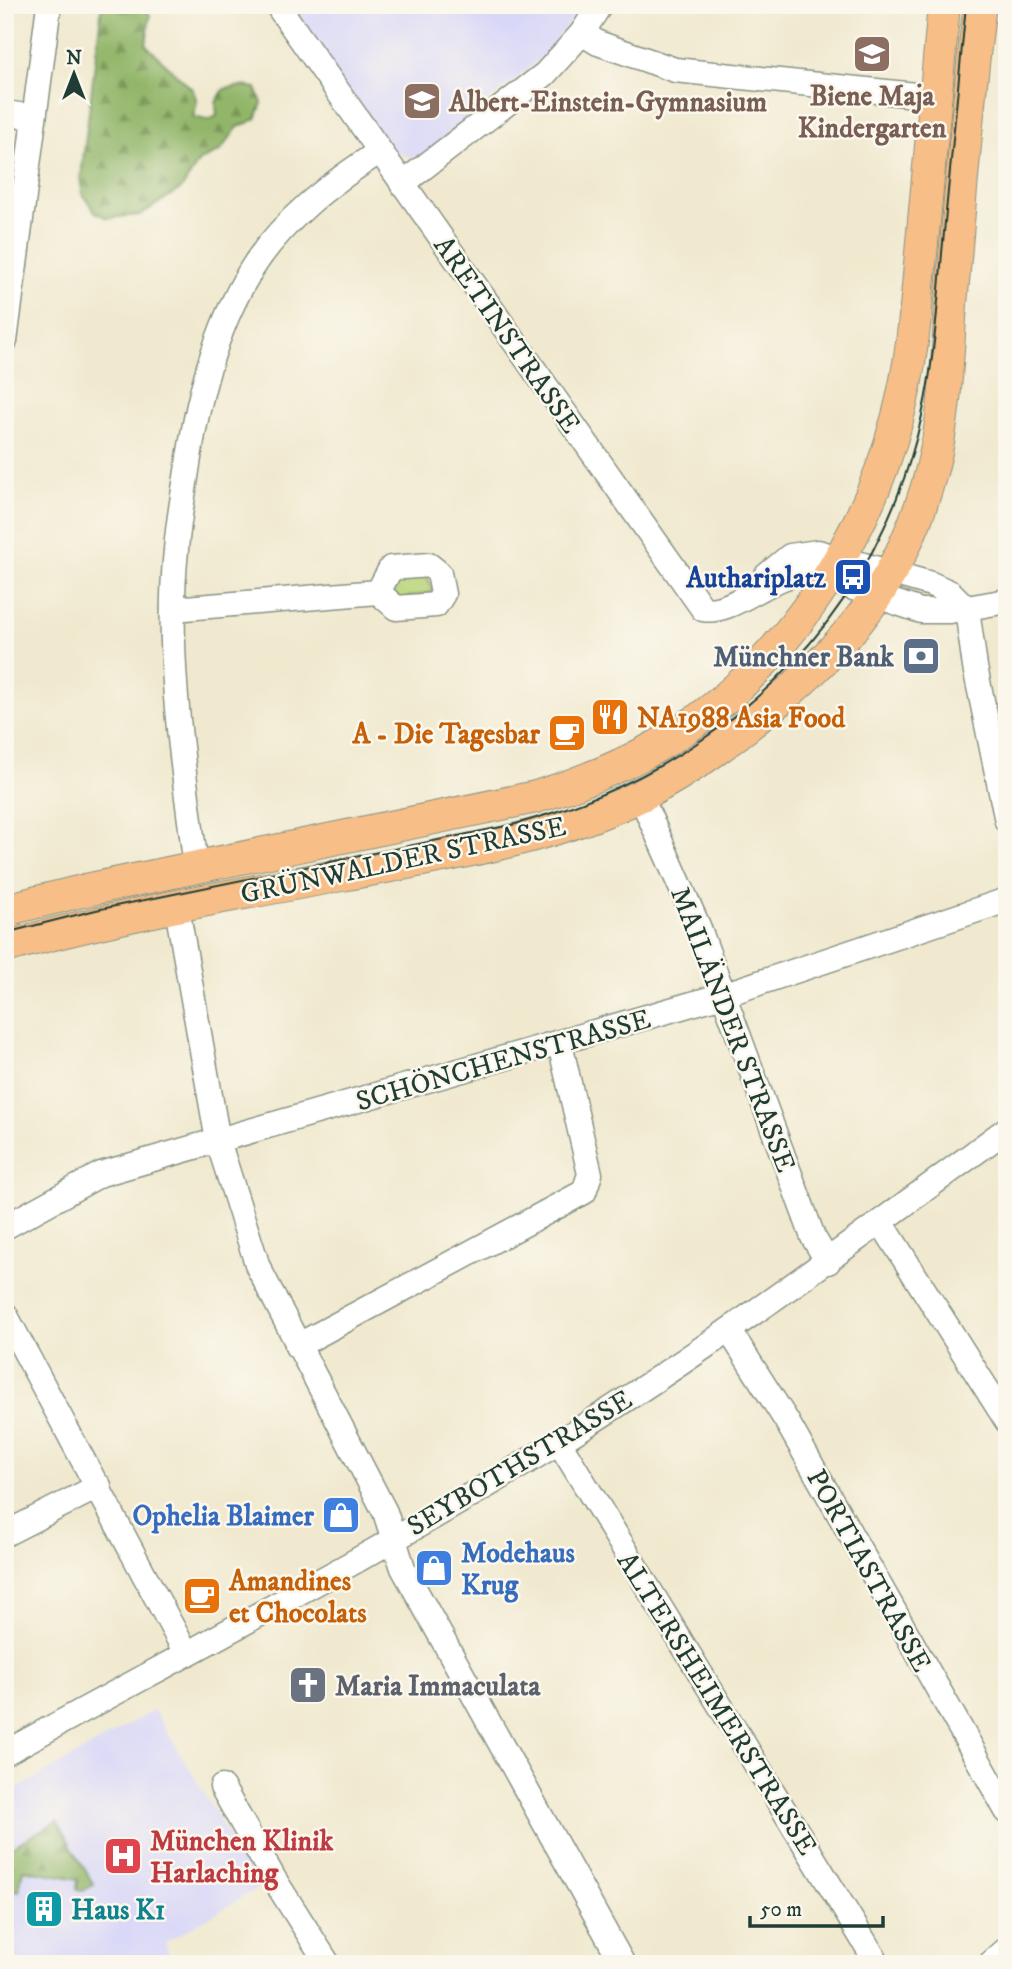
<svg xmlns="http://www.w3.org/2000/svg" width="1012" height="1969" viewBox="0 0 1012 1969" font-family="'IM FELL DW Pica',serif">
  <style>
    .built { fill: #d8d7f8 }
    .grass { fill: #b9d479; stroke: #6c8856; stroke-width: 2 }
    .forest { fill: url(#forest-firs); stroke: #587a4e; stroke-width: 2 }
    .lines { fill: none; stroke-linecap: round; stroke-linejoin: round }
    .minor-casing { stroke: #889382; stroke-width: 27 }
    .major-casing { stroke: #889382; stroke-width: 34 }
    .minor { stroke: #fff; stroke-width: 24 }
    .major { stroke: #f7be88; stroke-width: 32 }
    .tram { stroke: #1f3d34; stroke-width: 2 }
    .labels { text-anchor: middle; stroke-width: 5; stroke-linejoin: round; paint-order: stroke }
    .education-label { font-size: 28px; font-weight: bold; fill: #785e54; stroke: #fbf7ec }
    .street-label { font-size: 28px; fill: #1f3d34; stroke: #fbf7ec }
    .transit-label { font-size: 28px; font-weight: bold; fill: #164399; stroke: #fbf7ec; text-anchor: end }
    .service-label { font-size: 28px; font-weight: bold; fill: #4e5e75; stroke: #fbf7ec; text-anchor: end }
    .food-label { font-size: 28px; font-weight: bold; fill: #c56008; stroke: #fbf7ec; text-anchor: start }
    .shop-label { font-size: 28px; font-weight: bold; fill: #366cbe; stroke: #fbf7ec; text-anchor: end }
    .worship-label { font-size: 28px; font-weight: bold; fill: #5b616d; stroke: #fbf7ec; text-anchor: start }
    .health-label { font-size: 28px; font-weight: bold; fill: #be3a42; stroke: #fbf7ec; text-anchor: start }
    .culture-label { font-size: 28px; font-weight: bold; fill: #0d838f; stroke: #fbf7ec; text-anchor: start }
  </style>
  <defs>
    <pattern id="forest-firs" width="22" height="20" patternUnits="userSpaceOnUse" patternTransform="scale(1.75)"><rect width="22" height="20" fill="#92b669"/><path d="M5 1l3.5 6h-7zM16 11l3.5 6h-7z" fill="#779557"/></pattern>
  </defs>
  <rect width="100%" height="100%" fill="#fbf7ec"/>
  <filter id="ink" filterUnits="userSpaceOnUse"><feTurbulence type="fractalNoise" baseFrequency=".0143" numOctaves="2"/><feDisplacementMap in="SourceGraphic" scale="14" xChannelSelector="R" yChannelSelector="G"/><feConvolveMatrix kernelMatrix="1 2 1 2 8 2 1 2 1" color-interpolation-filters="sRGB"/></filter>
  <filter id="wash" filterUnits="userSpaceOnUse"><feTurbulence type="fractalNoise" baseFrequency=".00686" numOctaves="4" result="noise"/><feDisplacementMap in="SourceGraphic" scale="28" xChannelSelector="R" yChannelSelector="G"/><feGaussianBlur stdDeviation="1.57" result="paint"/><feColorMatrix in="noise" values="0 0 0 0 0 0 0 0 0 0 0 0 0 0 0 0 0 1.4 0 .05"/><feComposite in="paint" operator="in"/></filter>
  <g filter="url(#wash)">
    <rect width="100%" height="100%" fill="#f0e9cf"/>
    <g class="built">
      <path d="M 288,5 L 582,5 L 546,54 L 424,154 L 411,158 L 389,149 Z"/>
      <path d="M 154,1710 L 260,1887 L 165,1943 L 172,1964 L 5,1964 L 5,1796 Z"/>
    </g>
    <path class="grass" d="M 427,576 L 434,592 L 399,600 L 389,589 L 392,580 Z"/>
    <g class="forest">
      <path d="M 102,5 L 143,5 L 150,15 L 146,45 L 193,90 L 197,102 L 193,117 L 209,120 L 217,116 L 216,103 L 224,89 L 242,86 L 256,88 L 262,103 L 256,119 L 238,127 L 220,151 L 199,161 L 182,188 L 140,215 L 107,218 L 95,212 L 82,193 L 81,177 Z"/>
      <path d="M 57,1821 L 93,1884 L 83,1891 L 77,1890 L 78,1879 L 23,1869 L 19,1891 L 5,1888 L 5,1851 Z"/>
    </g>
  </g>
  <g filter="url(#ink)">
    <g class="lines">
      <defs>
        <g id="minor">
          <path d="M 277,5 L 703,609 C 732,615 769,575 806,572 L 921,611 L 950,611 L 1007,601"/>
          <path d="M 582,33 L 598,43 L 675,70 L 935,97"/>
          <path d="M 5,113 L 33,117"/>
          <path d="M 402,184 L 545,74 L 582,33 L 600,5"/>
          <path d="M 5,341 L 49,5"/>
          <path d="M 766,576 L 790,556 L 818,552 L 931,584 L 951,593 L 967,609"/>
          <path d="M 173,609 L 378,592 L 396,608 L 436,605 L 443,594 L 439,573 L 429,565 L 391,568 L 378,592"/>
          <path d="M 967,609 L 975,667 L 1007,821"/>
          <path d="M 640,795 L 698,926 L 813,1237 L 828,1262"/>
          <path d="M 196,867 C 183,764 165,654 176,550 C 178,523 183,497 187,471 C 197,402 214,330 251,270 C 282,220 331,183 379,152"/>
          <path d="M 177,908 L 218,1141 L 258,1267 L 385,1512 L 403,1568 L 623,1964"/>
          <path d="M 881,1222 L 1007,1421"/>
          <path d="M 5,1227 L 101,1174 L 723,995 L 1007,900"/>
          <path d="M 5,1314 L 186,1653"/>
          <path d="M 729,1330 L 786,1420 L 1007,1811"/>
          <path d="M 297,1346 L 584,1192 L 590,1174 L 560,1044"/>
          <path d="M 559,1442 L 878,1964"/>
          <path d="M 5,1534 L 99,1486"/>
          <path d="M 5,1753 C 190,1651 379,1553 559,1442 C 714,1346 860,1237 1007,1129"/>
          <path d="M 222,1787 L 274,1879 L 328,1964"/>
          <path d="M 990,1964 L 1007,1949"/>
        </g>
        <g id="major">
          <path d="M 5,910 L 86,890 L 536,797 C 590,780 642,759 689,726 C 792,655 867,536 898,416 C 914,356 917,293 923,232 C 930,156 937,81 944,5"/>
          <path d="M 5,947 C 119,915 237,894 353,873 C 450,855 552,839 642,795 C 694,769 739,733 784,696 C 861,631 906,567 932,469 C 946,415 947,359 951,304 C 960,205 967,104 980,5"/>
        </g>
      </defs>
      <use href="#minor" class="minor-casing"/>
      <use href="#major" class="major-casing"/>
      <use href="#minor" class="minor"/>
      <use href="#major" class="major"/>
      <path class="tram" d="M 5,933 L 96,910 L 516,824 C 712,770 864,637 917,436 C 933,376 937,314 942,253 C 950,170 958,88 966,5"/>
    </g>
  </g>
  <defs>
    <symbol id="school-square" viewBox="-11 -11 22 22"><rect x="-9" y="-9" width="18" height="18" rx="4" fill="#8d6e63" stroke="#fbf7ec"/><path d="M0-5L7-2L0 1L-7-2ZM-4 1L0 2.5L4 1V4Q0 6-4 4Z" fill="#fff"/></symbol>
    <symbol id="bus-square" viewBox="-11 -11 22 22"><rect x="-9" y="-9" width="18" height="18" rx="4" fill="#1a4fb4" stroke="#fbf7ec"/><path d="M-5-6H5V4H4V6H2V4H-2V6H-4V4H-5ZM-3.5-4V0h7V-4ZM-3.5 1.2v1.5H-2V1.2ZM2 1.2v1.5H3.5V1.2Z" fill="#fff"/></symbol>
    <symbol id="bank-square" viewBox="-11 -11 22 22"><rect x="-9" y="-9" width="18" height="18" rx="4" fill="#5c6f8a" stroke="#fbf7ec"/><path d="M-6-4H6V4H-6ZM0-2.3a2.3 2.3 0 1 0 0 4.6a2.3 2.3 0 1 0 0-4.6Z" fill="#fff"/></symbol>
    <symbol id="restaurant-square" viewBox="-11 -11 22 22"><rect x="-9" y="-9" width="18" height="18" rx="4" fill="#e8710a" stroke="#fbf7ec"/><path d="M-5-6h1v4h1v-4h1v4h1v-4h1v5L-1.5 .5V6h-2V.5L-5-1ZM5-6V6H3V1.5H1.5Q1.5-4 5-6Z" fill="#fff"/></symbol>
    <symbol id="cafe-square" viewBox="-11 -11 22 22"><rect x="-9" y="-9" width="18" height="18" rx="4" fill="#e8710a" stroke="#fbf7ec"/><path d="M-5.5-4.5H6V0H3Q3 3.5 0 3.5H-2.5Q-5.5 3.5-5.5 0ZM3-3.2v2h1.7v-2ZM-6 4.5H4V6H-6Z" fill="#fff"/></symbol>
    <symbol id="shop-square" viewBox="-11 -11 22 22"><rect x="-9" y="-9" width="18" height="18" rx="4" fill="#3f7fe0" stroke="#fbf7ec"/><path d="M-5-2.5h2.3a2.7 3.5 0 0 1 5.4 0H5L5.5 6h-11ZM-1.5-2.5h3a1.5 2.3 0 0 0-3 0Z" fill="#fff"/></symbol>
    <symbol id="church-square" viewBox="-11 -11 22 22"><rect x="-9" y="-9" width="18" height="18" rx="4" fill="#6b7280" stroke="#fbf7ec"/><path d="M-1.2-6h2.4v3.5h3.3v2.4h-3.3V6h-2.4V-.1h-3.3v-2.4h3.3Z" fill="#fff"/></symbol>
    <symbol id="hospital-square" viewBox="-11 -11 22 22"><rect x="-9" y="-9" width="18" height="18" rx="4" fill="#e0444e" stroke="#fbf7ec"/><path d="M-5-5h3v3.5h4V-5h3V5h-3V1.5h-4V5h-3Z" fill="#fff"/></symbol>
    <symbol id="building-square" viewBox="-11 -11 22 22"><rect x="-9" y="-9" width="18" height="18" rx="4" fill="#0f9aa8" stroke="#fbf7ec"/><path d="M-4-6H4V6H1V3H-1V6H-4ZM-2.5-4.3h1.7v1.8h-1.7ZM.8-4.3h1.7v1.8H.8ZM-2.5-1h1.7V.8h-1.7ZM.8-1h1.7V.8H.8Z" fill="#fff"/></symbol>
  </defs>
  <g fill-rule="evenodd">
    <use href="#school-square" x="850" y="32" width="44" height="44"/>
    <use href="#school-square" x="400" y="79" width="44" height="44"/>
    <use href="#bus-square" x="831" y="555" width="44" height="44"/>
    <use href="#bank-square" x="899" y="634" width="44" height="44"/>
    <use href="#restaurant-square" x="588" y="695" width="44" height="44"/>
    <use href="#cafe-square" x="545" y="711" width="44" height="44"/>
    <use href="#shop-square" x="319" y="1493" width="44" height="44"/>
    <use href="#shop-square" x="412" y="1546" width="44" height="44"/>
    <use href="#cafe-square" x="180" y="1574" width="44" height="44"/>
    <use href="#church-square" x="286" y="1663" width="44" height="44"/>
    <use href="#hospital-square" x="101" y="1834" width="44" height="44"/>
    <use href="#building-square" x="22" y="1887" width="44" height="44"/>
  </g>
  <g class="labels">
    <g class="education-label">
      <text x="872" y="105">Biene Maja<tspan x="872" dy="32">Kindergarten</tspan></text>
      <text x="449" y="111" text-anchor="start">Albert-Einstein-Gymnasium</text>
    </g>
    <g class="street-label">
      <text transform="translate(508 334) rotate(55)" y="10">ARETINSTRASSE</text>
      <text transform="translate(403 859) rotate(-12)" y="10">GRÜNWALDER STRASSE</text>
      <text transform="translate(734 1029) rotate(69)" y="10">MAILÄNDER STRASSE</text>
      <text transform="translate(503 1059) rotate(-16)" y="10">SCHÖNCHENSTRASSE</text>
      <text transform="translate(519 1462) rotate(-31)" y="10">SEYBOTHSTRASSE</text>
      <text transform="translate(870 1570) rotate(61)" y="10">PORTIASTRASSE</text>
      <text transform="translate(718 1703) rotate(58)" y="10">ALTERSHEIMERSTRASSE</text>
    </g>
    <g class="transit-label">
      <text x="826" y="587">Authariplatz</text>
    </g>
    <g class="service-label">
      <text x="894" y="666">Münchner Bank</text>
    </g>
    <g class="food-label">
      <text x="637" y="727">NA1988 Asia Food</text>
      <text x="540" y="743" text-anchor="end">A - Die Tagesbar</text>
      <text x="229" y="1590">Amandines<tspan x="229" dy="32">et Chocolats</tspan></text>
    </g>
    <g class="shop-label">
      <text x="314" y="1525">Ophelia Blaimer</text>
      <text x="461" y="1562" text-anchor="start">Modehaus<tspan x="461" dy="32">Krug</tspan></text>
    </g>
    <g class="worship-label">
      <text x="335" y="1695">Maria Immaculata</text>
    </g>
    <g class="health-label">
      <text x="150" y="1850">München Klinik<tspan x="150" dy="32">Harlaching</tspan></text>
    </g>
    <g class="culture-label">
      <text x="71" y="1919">Haus K1</text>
    </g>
  </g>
  <rect width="1012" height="1969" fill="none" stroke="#fbf7ec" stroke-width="28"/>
  <g transform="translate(74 74)" stroke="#fbf7ec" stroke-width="5" paint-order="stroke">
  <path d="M0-5L12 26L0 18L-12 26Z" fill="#1f3d34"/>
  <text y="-10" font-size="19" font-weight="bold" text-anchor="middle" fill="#1f3d34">N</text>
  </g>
  <path d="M750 1916v10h133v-10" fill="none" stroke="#1f3d34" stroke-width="3.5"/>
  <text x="760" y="1916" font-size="21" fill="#1f3d34" stroke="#fbf7ec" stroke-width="5" paint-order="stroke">50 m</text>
</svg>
